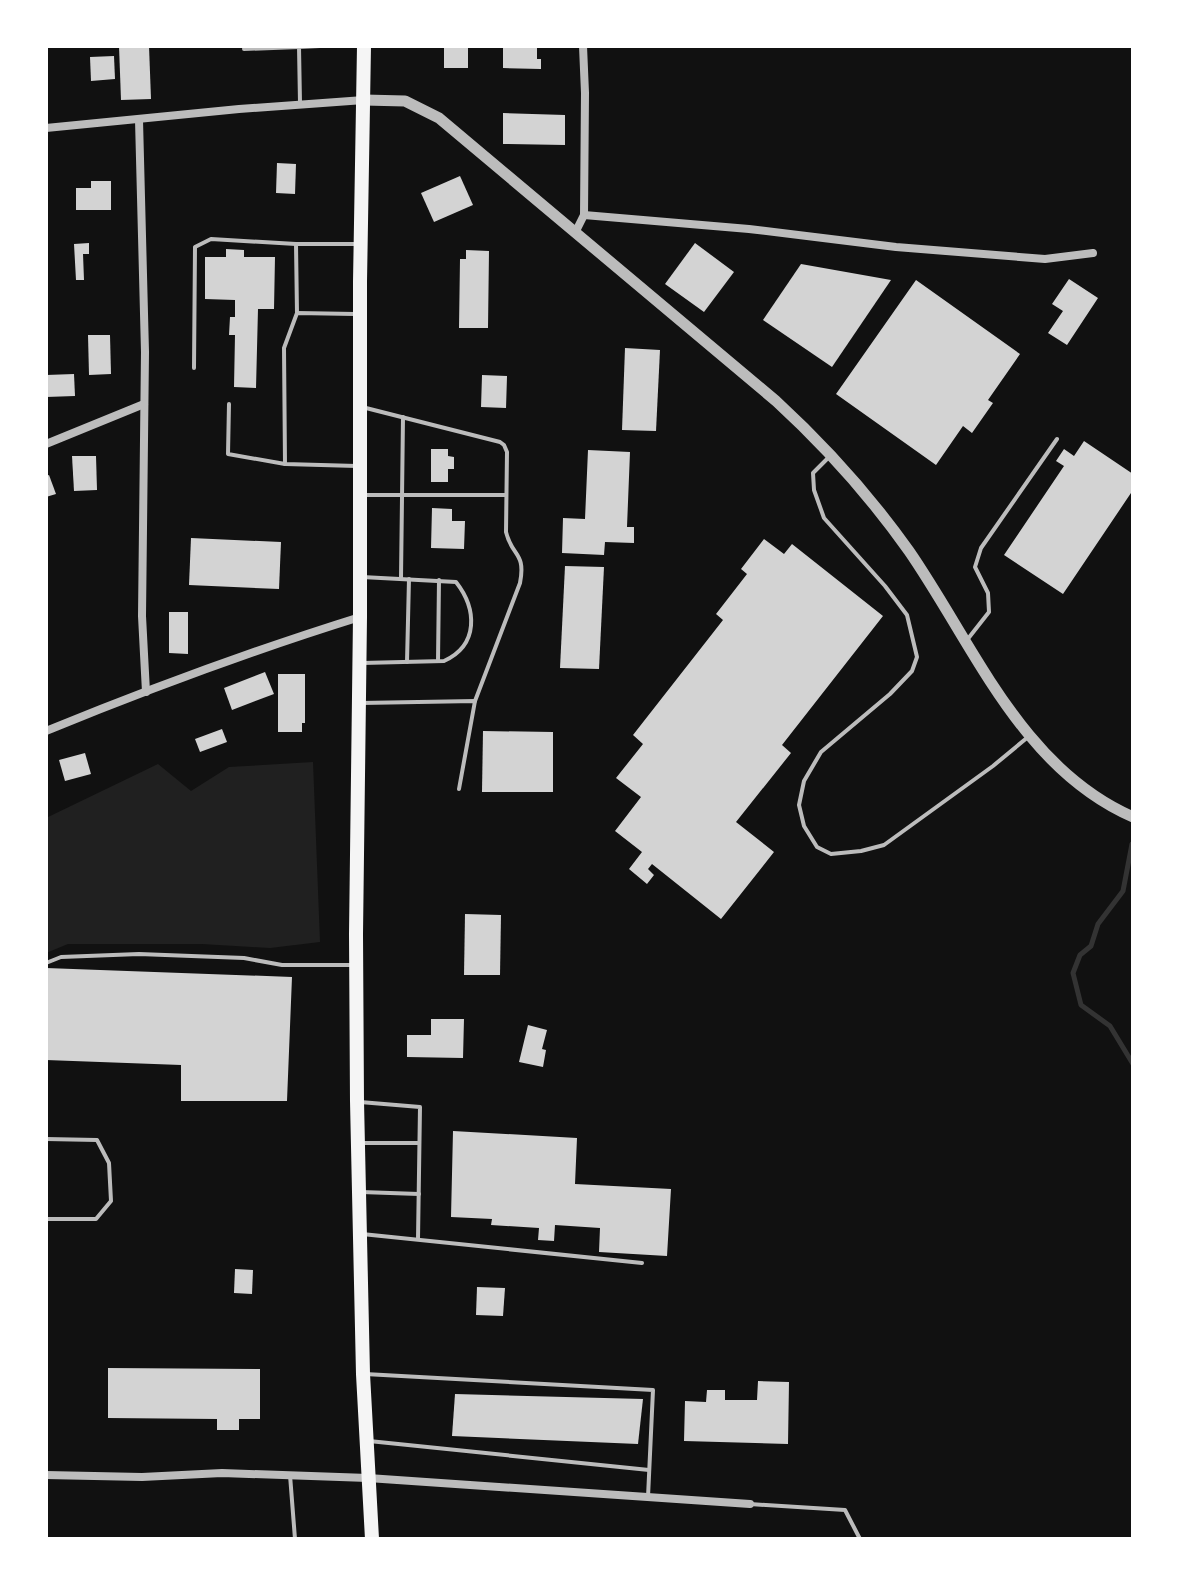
<svg xmlns="http://www.w3.org/2000/svg" width="1179" height="1585" viewBox="0 0 1179 1585" font-family="'Libre Baskerville',serif">
  <style>
    .green { fill: #202020 }
    .lines { fill: none; stroke-linecap: round; stroke-linejoin: round }
    .stream { stroke: #333; stroke-width: 5 }
    .building { fill: #d3d3d3 }
    .service { stroke: #bcbcbc; stroke-width: 4 }
    .minor { stroke: #bcbcbc; stroke-width: 8 }
    .tertiary { stroke: #bcbcbc; stroke-width: 11 }
    .primary { stroke: #f5f5f5; stroke-width: 14 }
  </style>
  <rect width="100%" height="100%" fill="#111"/>
  <path class="green" d="M 313,762 L 320,942 L 270,948 L 202,944 L 68,944 L 46,953 L 46,818 L 158,764 L 191,791 L 229,767 Z"/>
  <g class="lines">
    <path class="stream" d="M 1132,844 L 1123,891 L 1098,924 L 1091,946 L 1080,955 L 1073,973 L 1081,1005 L 1110,1026 L 1133,1064"/>
  </g>
  <g class="building">
    <path d="M 119,46 L 149,46 L 151,99 L 121,100 Z"/>
    <rect x="444" y="46" width="24" height="22"/>
    <path d="M 503,46 L 537,46 L 537,59 L 541,59 L 541,69 L 503,68 Z"/>
    <path d="M 114,56 L 115,79 L 91,81 L 90,57 Z"/>
    <path d="M 503,113 L 565,115 L 565,145 L 503,144 Z"/>
    <path d="M 277,163 L 296,164 L 295,194 L 276,193 Z"/>
    <path d="M 460,176 L 473,205 L 434,222 L 421,193 Z"/>
    <path d="M 91,181 L 111,181 L 111,210 L 76,210 L 76,188 L 91,188 Z"/>
    <path d="M 89,243 L 89,254 L 83,254 L 84,280 L 76,280 L 74,244 Z"/>
    <path d="M 695,243 L 734,272 L 704,312 L 665,284 Z"/>
    <path d="M 226,249 L 244,250 L 244,257 L 275,257 L 274,309 L 258,309 L 256,388 L 234,387 L 235,335 L 229,335 L 230,317 L 235,317 L 235,300 L 205,299 L 205,257 L 226,257 Z"/>
    <path d="M 466,250 L 489,251 L 488,328 L 459,328 L 460,259 L 466,259 Z"/>
    <path d="M 801,264 L 891,280 L 832,367 L 763,320 Z"/>
    <path d="M 1069,279 L 1098,298 L 1067,345 L 1048,333 L 1063,311 L 1052,304 Z"/>
    <path d="M 916,280 L 1020,354 L 988,400 L 993,403 L 972,433 L 963,426 L 936,465 L 836,394 Z"/>
    <path d="M 88,335 L 110,335 L 111,374 L 89,375 Z"/>
    <path d="M 625,348 L 660,350 L 656,431 L 622,430 Z"/>
    <path d="M 74,374 L 75,396 L 46,397 L 46,375 Z"/>
    <path d="M 482,375 L 507,376 L 506,408 L 481,407 Z"/>
    <path d="M 1084,441 L 1133,474 L 1133,490 L 1063,594 L 1004,555 L 1064,466 L 1056,461 L 1064,449 L 1074,456 Z"/>
    <path d="M 431,449 L 448,449 L 448,456 L 454,457 L 454,469 L 448,469 L 448,482 L 431,482 Z"/>
    <path d="M 588,450 L 630,452 L 627,527 L 634,527 L 634,543 L 605,542 L 604,555 L 562,553 L 563,518 L 585,519 Z"/>
    <path d="M 72,456 L 96,456 L 97,490 L 74,491 Z"/>
    <path d="M 49,475 L 56,494 L 46,497 L 46,476 Z"/>
    <path d="M 432,508 L 452,509 L 452,521 L 465,521 L 464,549 L 431,548 Z"/>
    <path d="M 191,538 L 281,542 L 279,589 L 189,585 Z"/>
    <path d="M 764,539 L 784,554 L 792,544 L 883,616 L 782,745 L 791,753 L 736,822 L 774,852 L 721,919 L 652,864 L 648,869 L 654,875 L 647,884 L 629,869 L 642,852 L 615,831 L 641,797 L 616,778 L 643,744 L 633,735 L 723,620 L 716,614 L 747,574 L 741,569 Z"/>
    <path d="M 565,566 L 604,567 L 599,669 L 560,668 Z"/>
    <path d="M 169,612 L 188,612 L 188,654 L 169,653 Z"/>
    <path d="M 265,672 L 274,694 L 232,710 L 224,688 Z"/>
    <path d="M 278,674 L 305,674 L 305,723 L 302,723 L 302,732 L 278,732 Z"/>
    <path d="M 222,729 L 227,742 L 200,752 L 195,739 Z"/>
    <path d="M 483,731 L 553,732 L 553,792 L 482,792 Z"/>
    <path d="M 85,753 L 91,774 L 65,781 L 59,760 Z"/>
    <path d="M 465,914 L 501,915 L 500,975 L 464,975 Z"/>
    <path d="M 46,968 L 292,977 L 287,1101 L 181,1101 L 181,1065 L 46,1060 Z"/>
    <path d="M 431,1019 L 464,1019 L 463,1058 L 407,1057 L 407,1035 L 431,1035 Z"/>
    <path d="M 528,1025 L 547,1030 L 542,1049 L 546,1050 L 543,1067 L 519,1062 Z"/>
    <path d="M 453,1131 L 577,1138 L 575,1184 L 671,1189 L 667,1256 L 599,1252 L 600,1228 L 555,1225 L 554,1241 L 538,1240 L 539,1228 L 491,1225 L 492,1219 L 451,1217 Z"/>
    <path d="M 235,1269 L 253,1270 L 252,1294 L 234,1293 Z"/>
    <path d="M 477,1287 L 505,1288 L 503,1316 L 476,1315 Z"/>
    <path d="M 108,1368 L 260,1369 L 260,1419 L 239,1419 L 239,1430 L 217,1430 L 217,1419 L 108,1418 Z"/>
    <path d="M 758,1381 L 789,1382 L 788,1444 L 684,1441 L 685,1401 L 706,1402 L 707,1390 L 725,1390 L 725,1400 L 757,1400 Z"/>
    <path d="M 455,1394 L 643,1399 L 638,1444 L 452,1436 Z"/>
  </g>
  <g class="lines">
    <g class="service">
      <path d="M 244,49 L 299,47"/>
      <path d="M 300,103 L 299,47 L 320,46"/>
      <path d="M 297,313 L 296,244 L 357,244"/>
      <path d="M 355,314 L 297,313 L 284,348 L 285,464 L 357,466"/>
      <path d="M 194,368 L 195,247 L 211,239 L 296,244"/>
      <path d="M 229,404 L 228,454 L 285,464"/>
      <path d="M 362,407 L 500,442 L 504,445 L 507,452 L 506,532 C 512,557 526,552 520,583 L 475,701"/>
      <path d="M 829,457 L 813,473 L 814,490 L 824,518 L 885,586 L 907,615 L 917,657 L 912,671 L 890,694 L 821,752 L 804,781 L 799,805 L 804,826 L 817,847 L 831,854 L 861,851 L 884,845 L 993,766 L 1028,737"/>
      <path d="M 363,495 L 506,495"/>
      <path d="M 362,577 L 456,582 C 477,609 479,645 444,661 L 362,663"/>
      <path d="M 401,578 L 403,417"/>
      <path d="M 967,640 L 989,612 L 988,593 L 975,567 L 981,548 L 1057,439"/>
      <path d="M 438,661 L 439,580"/>
      <path d="M 407,662 L 409,579"/>
      <path d="M 361,703 L 475,701 L 459,789"/>
      <path d="M 46,963 L 61,957 L 139,954 L 244,958 L 282,965 L 354,965"/>
      <path d="M 360,1102 L 420,1107 L 418,1239"/>
      <path d="M 46,1139 L 97,1140 L 109,1163 L 111,1201 L 96,1219 L 46,1219"/>
      <path d="M 360,1143 L 419,1143"/>
      <path d="M 361,1192 L 419,1194"/>
      <path d="M 362,1234 L 642,1263"/>
      <path d="M 365,1374 L 653,1390 L 648,1497"/>
      <path d="M 369,1441 L 649,1470"/>
      <path d="M 290,1475 L 295,1539"/>
      <path d="M 750,1504 L 845,1510 L 860,1539"/>
    </g>
    <g class="minor">
      <path d="M 139,120 L 145,352 L 142,616 L 146,692"/>
      <path d="M 46,128 L 239,109 L 364,100"/>
      <path d="M 584,215 L 749,229 L 896,247 L 1045,259 L 1093,253"/>
      <path d="M 575,233 L 584,215 L 585,93 L 583,46"/>
      <path d="M 46,444 L 144,404"/>
      <path d="M 46,731 C 149,689 254,650 360,617"/>
      <path d="M 46,1475 L 142,1477 L 222,1473 L 368,1478 L 750,1504"/>
    </g>
    <path class="tertiary" d="M 364,100 L 405,101 L 439,118 L 776,401 C 825,446 870,496 909,551 C 974,645 1021,768 1133,817"/>
    <path class="primary" d="M 364,46 L 360,282 L 360,617 L 356,934 L 357,1101 L 363,1374 L 372,1539"/>
  </g>
  <rect width="1179" height="1585" fill="none" stroke="#ffffff" stroke-width="96"/>
</svg>
